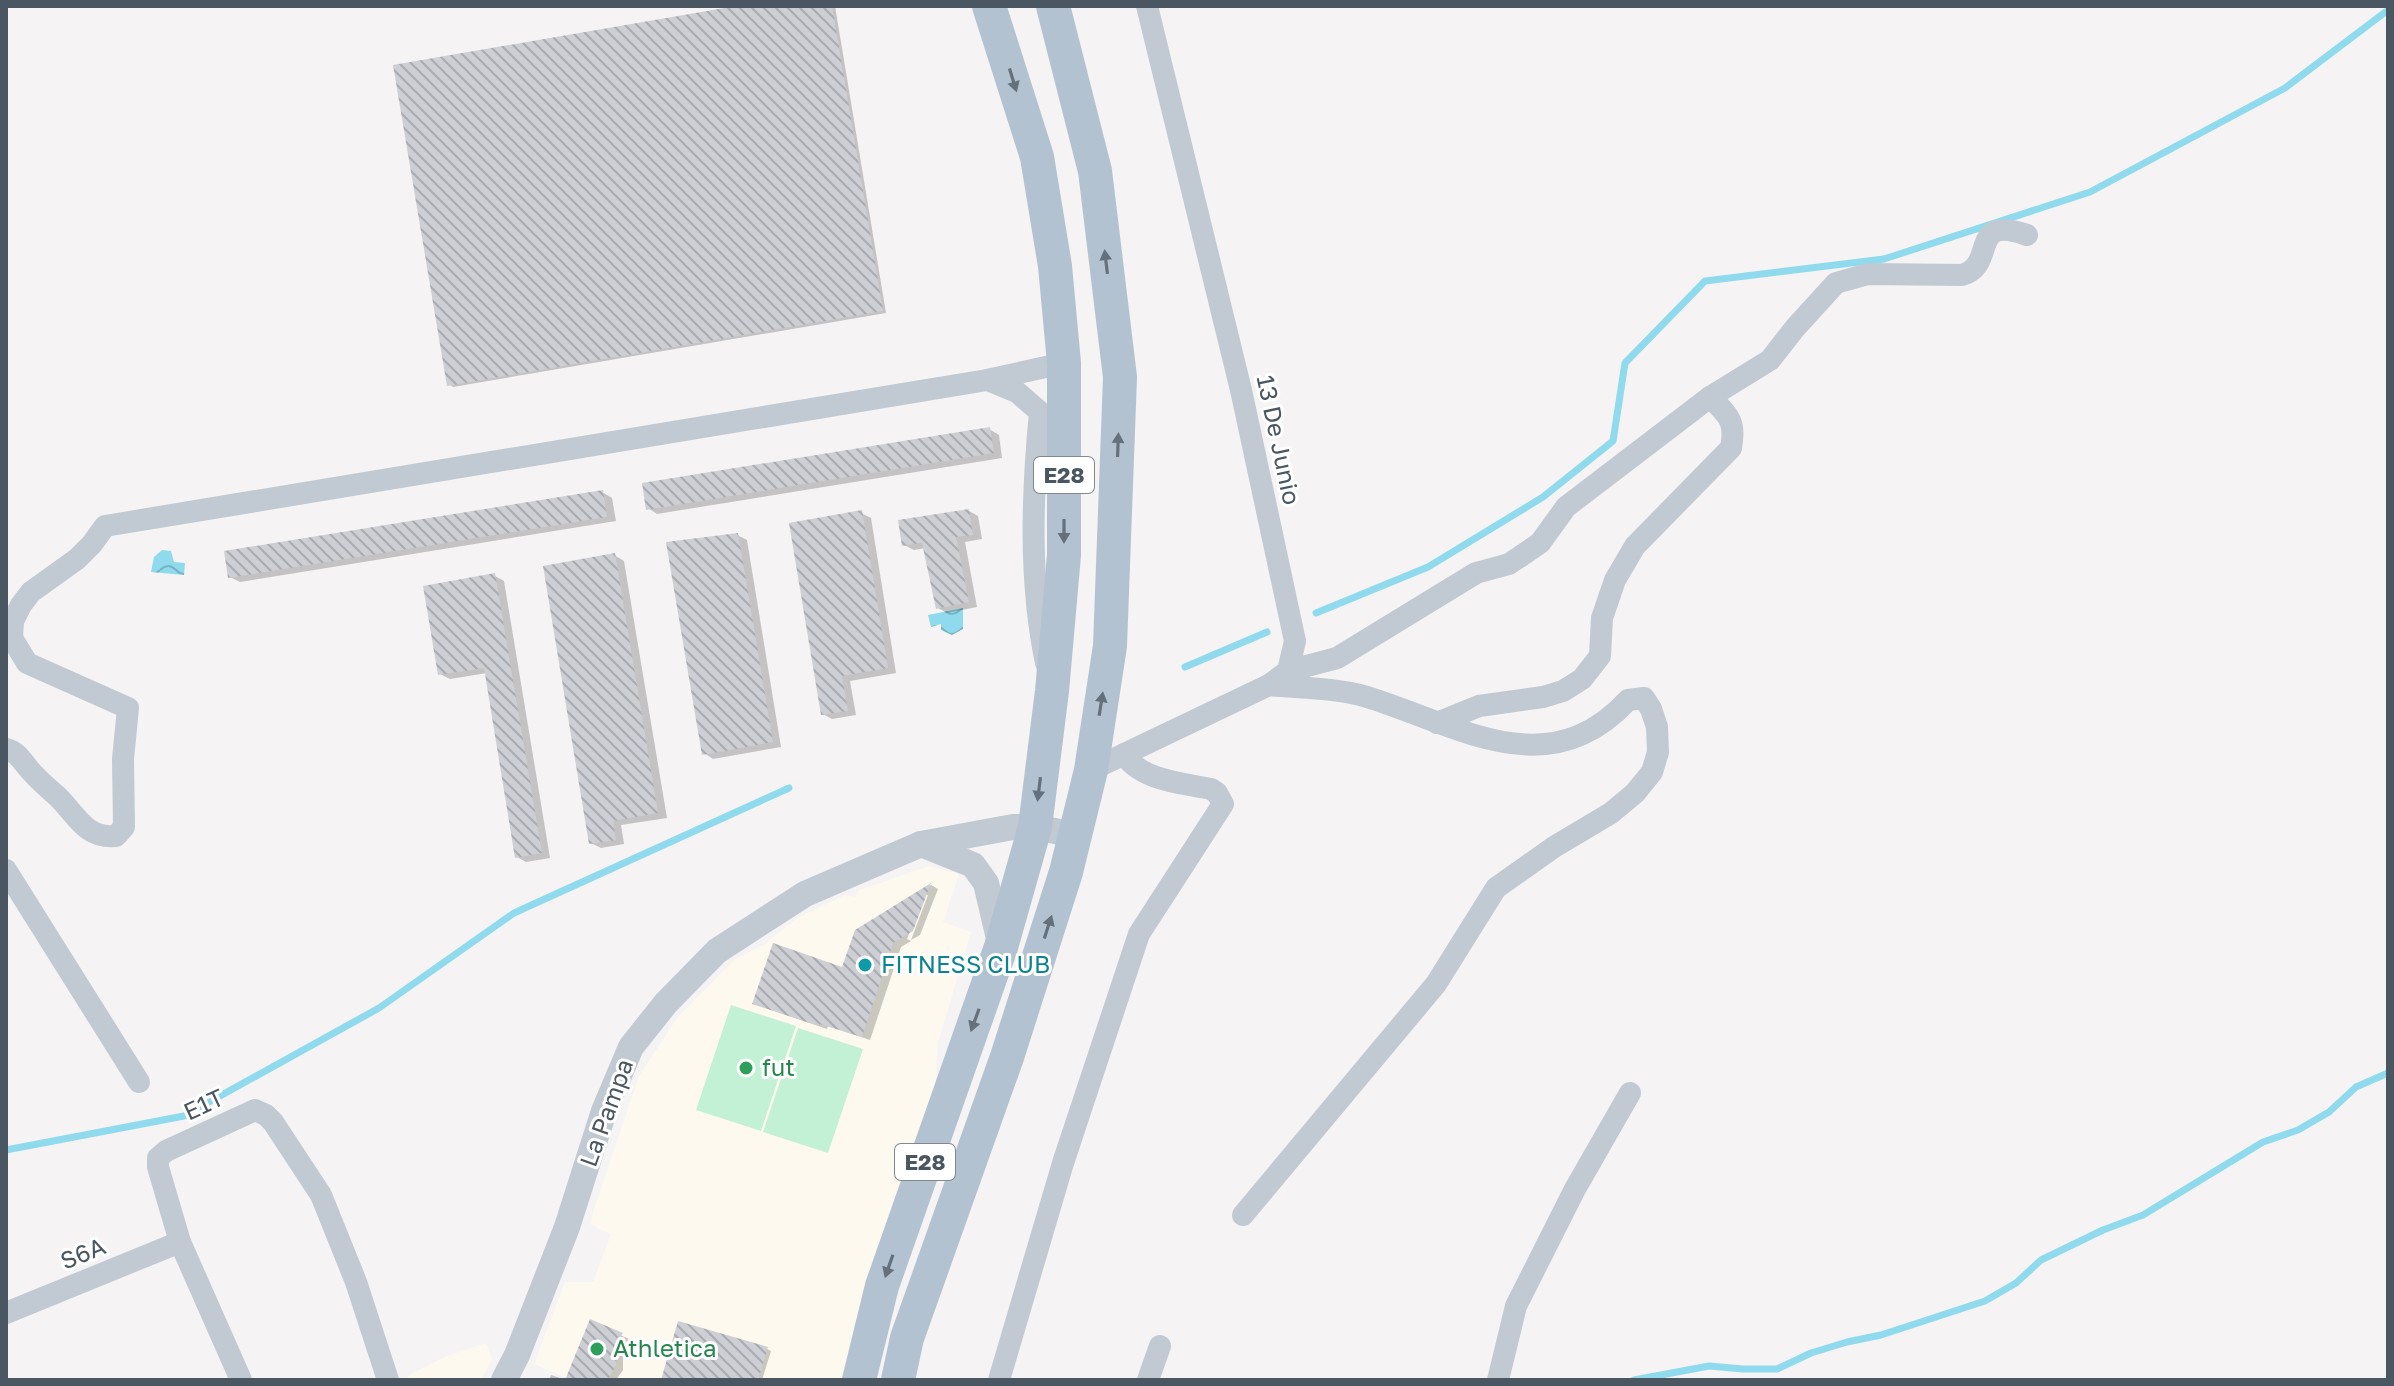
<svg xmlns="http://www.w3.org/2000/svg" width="2394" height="1386" viewBox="0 0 2394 1386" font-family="'Golos Text',sans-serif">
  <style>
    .commercial { fill: #fdf9ef }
    .grass { fill: #c3f1d5 }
    .water { fill: url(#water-waves) }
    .shadow { fill: #0003 }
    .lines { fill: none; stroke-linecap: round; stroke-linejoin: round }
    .stream { stroke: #90daee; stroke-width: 7 }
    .building { fill: url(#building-back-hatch) }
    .minor { stroke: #c1cad2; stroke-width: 22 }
    .tertiary { stroke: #c1cad2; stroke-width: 26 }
    .primary { stroke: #b3c2d1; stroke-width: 34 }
    .oneway { fill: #64717d }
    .culture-dot { fill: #0f9aa8; stroke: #fff; stroke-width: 3 }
    .leisure-dot { fill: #2e9e5b; stroke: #fff; stroke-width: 3 }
    .labels { text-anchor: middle; stroke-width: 6; stroke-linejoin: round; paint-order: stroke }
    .shield { fill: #fff; stroke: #808990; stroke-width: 2 }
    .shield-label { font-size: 22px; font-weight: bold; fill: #4a5661 }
    .street-label { font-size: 24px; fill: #4a5661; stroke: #fff }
    .culture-label { font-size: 24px; fill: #0d838f; stroke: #fff; text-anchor: start }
    .leisure-label { font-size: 24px; fill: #27864d; stroke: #fff; text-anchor: start }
  </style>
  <defs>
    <pattern id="water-waves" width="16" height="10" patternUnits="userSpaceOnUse" patternTransform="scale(2)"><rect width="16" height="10" fill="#90daee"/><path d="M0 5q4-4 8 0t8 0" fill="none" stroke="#78b4c4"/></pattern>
    <pattern id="building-back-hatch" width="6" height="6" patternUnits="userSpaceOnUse" patternTransform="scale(2)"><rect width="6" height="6" fill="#cdcfd5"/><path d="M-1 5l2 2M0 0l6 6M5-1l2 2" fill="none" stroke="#a8abb0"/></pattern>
  </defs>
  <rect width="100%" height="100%" fill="#f5f3f3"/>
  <g class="commercial">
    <path d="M 929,866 L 959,874 L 943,922 L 971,932 L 938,1043 L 935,1091 L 841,1380 L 571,1380 L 534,1364 L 565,1282 L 593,1282 L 611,1234 L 591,1225 L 593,1212 L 639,1076 L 677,1018 L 734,960 L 765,944 L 797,918 L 845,895 L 855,897 L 857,891 Z"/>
    <path d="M 486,1343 L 492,1358 L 482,1380 L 405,1380 L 412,1373 L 447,1356 Z"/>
  </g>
  <g class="grass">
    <path d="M 731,1005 L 796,1026 L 761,1131 L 696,1110 Z"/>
    <path d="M 798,1028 L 863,1049 L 828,1153 L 763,1132 Z"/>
  </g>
  <g class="water">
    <path d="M 162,550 L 171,551 L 174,562 L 185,563 L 184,575 L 151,572 L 154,557 Z"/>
    <path d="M 963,608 L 963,629 L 952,635 L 941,630 L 941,624 L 931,627 L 928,615 Z"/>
  </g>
  <g class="shadow">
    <path d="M 748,6 L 835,6 L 886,313 L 453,387 L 449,384 Z"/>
    <path d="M 989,429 L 999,435 L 1002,458 L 657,514 L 648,508 Z"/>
    <path d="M 602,492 L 612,498 L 616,521 L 240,582 L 230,577 Z"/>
    <path d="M 969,511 L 978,516 L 982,539 L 965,542 L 977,607 L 947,613 L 938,608 L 926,548 L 914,550 L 904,545 Z"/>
    <path d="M 861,513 L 871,518 L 896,673 L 850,681 L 856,715 L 832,719 L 823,714 Z"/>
    <path d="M 737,535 L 747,540 L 781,747 L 713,759 L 704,753 Z"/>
    <path d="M 614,555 L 624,561 L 667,818 L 621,825 L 624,844 L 601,848 L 591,843 Z"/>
    <path d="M 495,576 L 504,581 L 550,858 L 526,862 L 517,857 L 487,673 L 450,679 L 440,674 Z"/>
    <path d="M 931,885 L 938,889 L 920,935 L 911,940 L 928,895 L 924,895 L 907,939 L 911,941 L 901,947 L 870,1040 L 828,1026 L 827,1029 L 763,1007 L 844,969 L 857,932 Z"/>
    <path d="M 591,1322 L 629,1339 L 623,1348 L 623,1370 L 616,1380 L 567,1380 Z"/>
    <path d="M 767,1349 L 771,1351 L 762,1380 L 663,1380 Z"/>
    <path d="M 551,1375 L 566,1380 L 549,1380 Z"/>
  </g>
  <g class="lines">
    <g class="stream">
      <path d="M 1316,613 L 1428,567 L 1543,497 L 1613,441 L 1625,363 L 1705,281 L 1884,259 L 2090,192 L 2285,88 L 2388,10"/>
      <path d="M 1185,667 L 1267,632"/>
      <path d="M 6,1150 L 184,1116 L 379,1008 L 514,913 L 789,788"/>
      <path d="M 1634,1380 L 1709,1366 L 1743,1369 L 1777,1369 L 1811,1353 L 1847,1342 L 1881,1335 L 1985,1301 L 2016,1283 L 2041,1260 L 2103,1230 L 2143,1215 L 2263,1142 L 2298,1130 L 2329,1112 L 2356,1087 L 2388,1073"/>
    </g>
  </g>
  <g class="building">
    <path d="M 736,6 L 832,6 L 883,311 L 447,386 L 393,65 Z"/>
    <path d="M 990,427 L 994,453 L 646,510 L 642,483 Z"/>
    <path d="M 603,490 L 607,517 L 228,578 L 224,551 Z"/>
    <path d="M 969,509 L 973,535 L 956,537 L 969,602 L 936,609 L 922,543 L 902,546 L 898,520 Z"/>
    <path d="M 862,510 L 888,668 L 842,676 L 848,711 L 821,715 L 789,523 Z"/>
    <path d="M 738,533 L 773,742 L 702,755 L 666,542 Z"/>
    <path d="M 615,553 L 658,813 L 613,821 L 616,840 L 589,844 L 543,566 Z"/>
    <path d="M 495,573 L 542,853 L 515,858 L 484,668 L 438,675 L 423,586 Z"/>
    <path d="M 931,883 L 913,931 L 893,943 L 862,1037 L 820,1024 L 819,1026 L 752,1004 L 773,943 L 842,967 L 855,930 Z"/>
    <path d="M 590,1319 L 623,1333 L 617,1343 L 616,1365 L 608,1380 L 565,1380 Z"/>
    <path d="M 678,1321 L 768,1347 L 758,1380 L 661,1380 Z"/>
  </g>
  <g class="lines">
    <g class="minor">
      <path d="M 988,380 L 1017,392 L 1040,412 C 1032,495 1029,581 1046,663"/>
      <path d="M 1288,671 L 1337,658 L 1476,573 L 1509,564 L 1540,543 L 1566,507 L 1710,397 L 1770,360 L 1795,328 L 1836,283 L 1868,274 L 1962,275 C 1998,265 1967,214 2027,235"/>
      <path d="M 1437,723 L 1479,706 L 1543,697 L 1563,691 L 1582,679 L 1600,656 L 1602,618 L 1615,580 L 1635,546 L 1731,448 C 1736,421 1729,416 1710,397"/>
      <path d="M 6,749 C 18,752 21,760 29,769 C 37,779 47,787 57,796 C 76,814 85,839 116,836 L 124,827 L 123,759 L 128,708 L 27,663 L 12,638 L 13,621 L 21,605 L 31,592 L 77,559 L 92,544 L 105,526 L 987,380 L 1064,363"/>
      <path d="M 1091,770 L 1269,685 L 1288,671 L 1295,641 L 1241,390 L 1147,6"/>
      <path d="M 6,870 L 139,1082"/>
      <path d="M 1243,1215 L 1436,984 L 1496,888 L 1554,847 L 1611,813 L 1635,793 L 1652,772 L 1658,752 L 1657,727 L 1651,709 L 1644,698 L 1628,700 C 1548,787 1458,725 1367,697 C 1338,688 1299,688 1269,685"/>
      <path d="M 6,1313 L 180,1242"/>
      <path d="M 241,1380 L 180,1242 L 158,1167 L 158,1158 L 166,1151 L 255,1110 L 266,1115 L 273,1122 L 321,1195 L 356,1282 L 388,1380"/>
      <path d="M 999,1380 L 1063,1163 L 1139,934 L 1223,804 L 1217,793 L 1211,789 C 1183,783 1141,781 1124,754"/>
      <path d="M 1148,1380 L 1160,1346"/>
      <path d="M 1498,1380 L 1516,1306 L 1575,1189 L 1630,1093"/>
    </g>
    <g class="tertiary">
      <path d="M 921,844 L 973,865 L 986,883 L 1000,943"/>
      <path d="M 504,1380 L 517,1355 L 567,1227 L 604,1111 L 631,1047 L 666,1003 L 717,951 L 805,894 L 921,844 L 1013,827 L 1035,827 L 1075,835"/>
    </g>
    <g class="primary">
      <path d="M 859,1380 L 882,1286 L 1001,947 L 1035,827 L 1052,691 L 1064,555 L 1064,363 L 1055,266 L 1037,157 L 989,6"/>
      <path d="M 898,1380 L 907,1338 L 1007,1057 L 1066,872 L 1091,770 L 1110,646 L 1120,377 L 1095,171 L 1053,6"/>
    </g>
  </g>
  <defs><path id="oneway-solid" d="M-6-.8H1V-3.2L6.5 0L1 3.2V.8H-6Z" transform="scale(2)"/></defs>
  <g class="oneway">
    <use href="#oneway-solid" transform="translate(1013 80) rotate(73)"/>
    <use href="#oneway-solid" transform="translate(1106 262) rotate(-97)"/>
    <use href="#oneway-solid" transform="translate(1118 445) rotate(-88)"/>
    <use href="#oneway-solid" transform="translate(1064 531) rotate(90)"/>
    <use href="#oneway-solid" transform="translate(1101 704) rotate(-81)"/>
    <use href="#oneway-solid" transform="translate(1039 789) rotate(97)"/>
    <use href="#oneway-solid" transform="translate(1048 927) rotate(-72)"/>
    <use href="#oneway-solid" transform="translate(975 1020) rotate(110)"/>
    <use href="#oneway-solid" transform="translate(889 1266) rotate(109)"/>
  </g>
  <circle class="culture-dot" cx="865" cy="965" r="8"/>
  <g class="leisure-dot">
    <circle cx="746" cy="1068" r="8"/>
    <circle cx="597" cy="1349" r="8"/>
  </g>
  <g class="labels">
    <g class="shield">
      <rect x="1034" y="457" width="60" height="36" rx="6"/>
      <rect x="895" y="1144" width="60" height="36" rx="6"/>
    </g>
    <g class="shield-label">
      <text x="1064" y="483">E28</text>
      <text x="925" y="1170">E28</text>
    </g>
    <g class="street-label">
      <text transform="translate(1278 440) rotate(78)" y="8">13 De Junio</text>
      <text transform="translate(204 1105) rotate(-25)" y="8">E1T</text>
      <text transform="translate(607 1113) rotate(-70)" y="8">La Pampa</text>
      <text transform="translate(83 1254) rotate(-22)" y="8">S6A</text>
    </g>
    <g class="culture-label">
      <text x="881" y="973">FITNESS CLUB</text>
    </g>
    <g class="leisure-label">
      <text x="762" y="1076">fut</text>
      <text x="613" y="1357">Athletica</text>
    </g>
  </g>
  <rect width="2394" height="1386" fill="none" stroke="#4a5661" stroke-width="16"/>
</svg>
